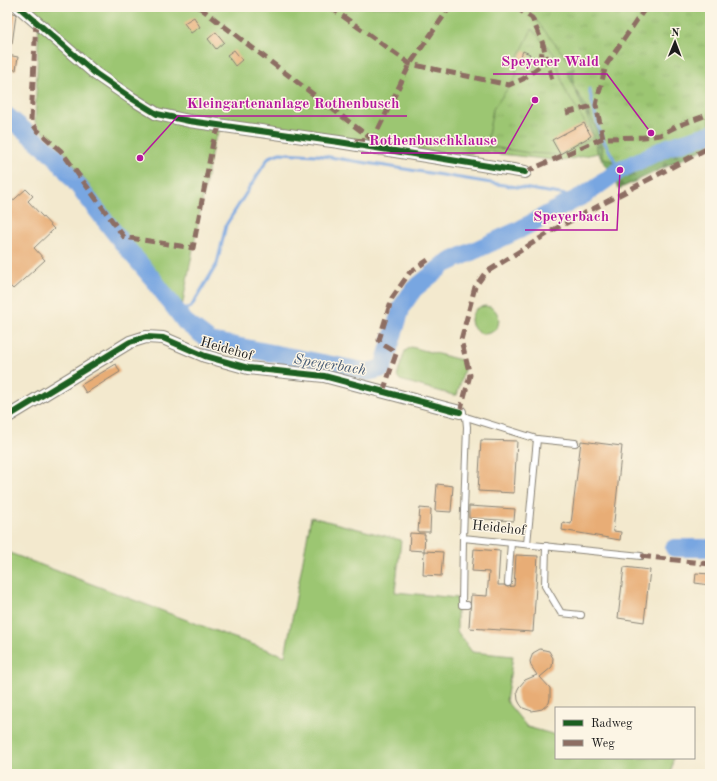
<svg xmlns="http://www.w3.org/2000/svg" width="717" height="781" viewBox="0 0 717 781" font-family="'Old Standard TT',serif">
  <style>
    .green { fill: #9cc672; stroke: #5c7147 }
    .forest { fill: url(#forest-firs); stroke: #4c6440 }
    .park { fill: url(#park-tufts); stroke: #5c7147 }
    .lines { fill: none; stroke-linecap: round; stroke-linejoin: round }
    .stream { stroke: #78a6e1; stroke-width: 3 }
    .river { stroke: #78a6e1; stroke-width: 18 }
    .building { fill: #e8ad76 }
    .lane-casing { stroke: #888275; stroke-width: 8 }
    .street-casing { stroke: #888275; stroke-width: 14 }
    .lane { stroke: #fff; stroke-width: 6 }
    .street { stroke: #fff; stroke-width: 12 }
    .quiet { stroke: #8d6e63; stroke-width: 5; stroke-dasharray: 10 5; stroke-linecap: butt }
    .cycleway-casing { stroke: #fcf5e5; stroke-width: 8 }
    .cycleway { stroke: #1b5e20; stroke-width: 6 }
    .labels { text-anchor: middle; stroke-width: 3; stroke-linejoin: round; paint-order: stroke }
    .street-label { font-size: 14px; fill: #1c1c1c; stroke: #fcf5e5 }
    .water-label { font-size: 15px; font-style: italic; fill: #455a75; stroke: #fcf5e5 }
    .leader { fill: none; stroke: #b5179e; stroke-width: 1.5 }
    .callout-dot { fill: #b5179e; stroke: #fcf5e5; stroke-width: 1.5 }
    .callout-label { font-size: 15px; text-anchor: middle; font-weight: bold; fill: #b5179e; stroke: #fcf5e5; stroke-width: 3; stroke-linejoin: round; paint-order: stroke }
  </style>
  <defs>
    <pattern id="forest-firs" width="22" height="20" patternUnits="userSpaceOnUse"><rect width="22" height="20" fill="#7dab64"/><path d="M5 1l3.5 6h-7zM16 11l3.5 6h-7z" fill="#668a52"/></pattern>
    <pattern id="park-tufts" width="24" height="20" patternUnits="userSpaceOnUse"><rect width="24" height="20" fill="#9cc672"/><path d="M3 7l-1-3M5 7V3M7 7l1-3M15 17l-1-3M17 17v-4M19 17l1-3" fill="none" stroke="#86aa62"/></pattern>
  </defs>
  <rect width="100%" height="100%" fill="#fcf5e5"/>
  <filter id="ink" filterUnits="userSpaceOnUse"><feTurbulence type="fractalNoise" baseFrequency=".025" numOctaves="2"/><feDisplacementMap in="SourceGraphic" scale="8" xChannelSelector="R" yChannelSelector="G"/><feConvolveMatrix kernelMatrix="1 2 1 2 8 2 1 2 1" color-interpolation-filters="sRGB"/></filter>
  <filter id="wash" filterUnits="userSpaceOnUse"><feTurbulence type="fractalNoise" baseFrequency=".012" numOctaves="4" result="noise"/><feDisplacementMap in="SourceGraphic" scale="16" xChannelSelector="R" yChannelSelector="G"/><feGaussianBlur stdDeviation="0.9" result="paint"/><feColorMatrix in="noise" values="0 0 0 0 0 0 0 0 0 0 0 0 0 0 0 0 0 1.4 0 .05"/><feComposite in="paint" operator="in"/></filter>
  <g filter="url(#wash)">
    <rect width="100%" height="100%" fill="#f3e9ce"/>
    <g class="green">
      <path d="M 26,7 L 710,7 L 588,119 L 598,153 L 561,161 L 484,152 L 454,155 L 238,121 L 224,122 L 213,144 L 182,307 L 126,236 L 63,150 L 40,129 L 35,122 L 39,19 Z"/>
      <circle cx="485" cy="320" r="14"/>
      <path d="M 411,347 L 461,360 L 465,366 L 457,395 L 453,395 L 400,380 L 397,376 L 405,351 Z"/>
      <path d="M 311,517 L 401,540 L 395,592 L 457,598 L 457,631 L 472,652 L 513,656 L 506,701 L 527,727 L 556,735 L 556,758 L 673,758 L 671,774 L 7,774 L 7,552 L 229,636 L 285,656 Z"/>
    </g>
    <path class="forest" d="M 602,59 L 710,89 L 710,146 L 619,189 L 598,153 L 588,119 L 567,71 Z"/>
    <g class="park">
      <path d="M 526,7 L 710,7 L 710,129 C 696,136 682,142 668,150 C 659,156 651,167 640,169 C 637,169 606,159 602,157 L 603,142 L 586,106 L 573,86 L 574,68 Z"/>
      <path d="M 532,29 L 554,54 L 565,90 L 594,137 L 560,155 L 529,153 L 486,146 L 493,109 L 516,77 L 517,60 Z"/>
    </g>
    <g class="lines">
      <g class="stream">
        <path d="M 589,89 L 600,134 L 620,170"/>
        <path d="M 176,311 L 191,307 L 217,264 L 226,225 L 269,157 L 280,153 L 317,155 L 579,197"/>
      </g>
      <g class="river">
        <path d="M 7,116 L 55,156 L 125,246 L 153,279 L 185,322 L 210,341 L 368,372 L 383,368 L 402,306 L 414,289 L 445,264 L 519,230 L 561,207 L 586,194 L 620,170 L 668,147 L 710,134"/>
        <path d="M 674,548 L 710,548"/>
      </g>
    </g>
    <g id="blocks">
      <g class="building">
        <path d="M 7,12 L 14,13 L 16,15 L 12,44 L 7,44 Z"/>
        <path d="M 194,17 L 200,27 L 191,33 L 184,23 Z"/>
        <path d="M 216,32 L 224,42 L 216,49 L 208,39 Z"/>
        <path d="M 234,50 L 242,60 L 235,66 L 227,55 Z"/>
        <path d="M 523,51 L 530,54 L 526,64 L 519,61 Z"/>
        <path d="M 7,55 L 18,57 L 16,70 L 7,69 Z"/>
        <path d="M 584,123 L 591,136 L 560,154 L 552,140 Z"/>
        <path d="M 26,189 L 33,196 L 28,201 L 54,229 L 34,248 L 45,260 L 13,289 L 7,283 L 7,206 Z"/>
        <path d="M 116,364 L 120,372 L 86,393 L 81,385 Z"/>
        <path d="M 481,440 L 517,441 L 514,493 L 478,491 Z"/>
        <path d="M 581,441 L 622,446 L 613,531 L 621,532 L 620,540 L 562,530 L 563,522 L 571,524 Z"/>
        <path d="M 437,484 L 453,486 L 451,512 L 435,511 Z"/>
        <path d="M 469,506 L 515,509 L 514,521 L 469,518 Z"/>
        <path d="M 420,508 L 431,509 L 430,532 L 418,532 Z"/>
        <path d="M 410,533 L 425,534 L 424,551 L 409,550 Z"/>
        <path d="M 474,549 L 500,551 L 498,585 L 504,585 L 507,587 L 514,586 L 516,555 L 538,556 L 533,632 L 469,628 L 471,595 L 487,596 L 489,572 L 472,571 Z"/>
        <path d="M 424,551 L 443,552 L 441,576 L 423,575 Z"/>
        <path d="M 624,567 L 650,570 L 644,622 L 618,618 Z"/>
        <path d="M 696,573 L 710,574 L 710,585 L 695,583 Z"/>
        <path d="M 540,649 L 549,651 L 553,658 L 552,667 L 540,677 L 550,688 L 550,698 L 549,703 L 542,709 L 532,711 L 523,708 L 520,704 L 518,700 L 517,691 L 519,687 L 525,680 L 537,675 L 531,666 L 530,661 L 533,653 Z"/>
      </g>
    </g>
  </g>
  <g filter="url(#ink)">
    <use href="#blocks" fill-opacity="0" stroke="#888275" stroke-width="1"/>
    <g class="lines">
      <defs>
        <g id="lane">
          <path d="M 460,412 L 466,417 L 467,427 L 463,538 L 641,556"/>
          <path d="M 466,417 L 537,439 L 575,443"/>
          <path d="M 463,538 L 462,605 L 467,605"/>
          <path d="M 527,544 L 537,439"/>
          <path d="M 546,546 L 545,586 L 561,613 L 581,615"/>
          <path d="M 508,583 L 511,543"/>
        </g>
        <g id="street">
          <path d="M 19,7 L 96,74 L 131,98 L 157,114 L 189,121 L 339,142 L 525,172"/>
          <path d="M 7,417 L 130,342 L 146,337 L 163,338 L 205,356 L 248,368 L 324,376 L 460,412"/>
        </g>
      </defs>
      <use href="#lane" class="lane-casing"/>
      <use href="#street" class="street-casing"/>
      <use href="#lane" class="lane"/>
      <use href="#street" class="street"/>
      <g class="quiet">
        <path d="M 199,7 L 373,140"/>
        <path d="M 330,7 L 410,64 L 509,85 L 523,79 L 540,66 L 543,44"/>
        <path d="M 515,7 L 532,18 L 543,44 L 552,80"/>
        <path d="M 36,21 L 31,121 L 37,130 L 61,151 L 124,237 L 193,248 L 213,142 L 220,125"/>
        <path d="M 566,113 L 596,105"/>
        <path d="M 603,138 L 596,105 L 606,65 L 646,7"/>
        <path d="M 355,141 L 373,140 L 410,64 L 450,7"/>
        <path d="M 525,172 L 603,138 L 644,137 L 660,135 L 677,126 L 710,114"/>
        <path d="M 383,392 L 396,354 C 390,346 385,348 379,340 L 392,298 L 410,272 L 428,260"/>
        <path d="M 460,412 L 470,375 L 461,340 L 475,287 L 485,273 L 555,229 L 710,147"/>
        <path d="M 641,556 L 710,564"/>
      </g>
      <defs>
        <g id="cycleway">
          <path d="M 19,7 L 96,74 L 131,98 L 157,114 L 189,121 L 339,142 L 525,172"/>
          <path d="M 7,417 L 130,342 L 146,337 L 163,338 L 205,356 L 248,368 L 324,376 L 460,412"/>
        </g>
      </defs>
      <use href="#cycleway" class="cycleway-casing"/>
      <use href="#cycleway" class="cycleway"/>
    </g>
  </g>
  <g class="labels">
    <g class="street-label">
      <text transform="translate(227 348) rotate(16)" y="5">Heidehof</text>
      <text transform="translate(499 527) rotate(6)" y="5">Heidehof</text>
    </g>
    <g class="water-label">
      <text transform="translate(330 364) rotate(9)" y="5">Speyerbach</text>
    </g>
  </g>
  <path class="leader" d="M651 133L607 74H493M140 158L178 116H407M535 100L505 153H361M620 170L617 230H525"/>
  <g class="callout-dot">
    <circle cx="651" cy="133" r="4"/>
    <circle cx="140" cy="158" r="4"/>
    <circle cx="535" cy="100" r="4"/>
    <circle cx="620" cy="170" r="4"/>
  </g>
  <g class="callout-label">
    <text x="550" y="66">Speyerer Wald</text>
    <text x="293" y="108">Kleingartenanlage Rothenbusch</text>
    <text x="433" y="145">Rothenbuschklause</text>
    <text x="571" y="221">Speyerbach</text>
  </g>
  <rect width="717" height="781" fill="none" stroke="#fcf5e5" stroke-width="24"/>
  <rect x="555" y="707" width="140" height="52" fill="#fcf5e5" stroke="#a29e95"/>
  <rect x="563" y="720" width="20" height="6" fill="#1b5e20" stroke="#a29e95"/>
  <text x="591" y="727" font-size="12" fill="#1c1c1c">Radweg</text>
  <rect x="563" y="740" width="20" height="6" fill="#8d6e63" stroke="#a29e95"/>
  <text x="591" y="747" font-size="12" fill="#1c1c1c">Weg</text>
  <g transform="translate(675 42) rotate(1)" stroke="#fcf5e5" stroke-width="3" paint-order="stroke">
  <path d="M0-3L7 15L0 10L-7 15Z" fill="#1c1c1c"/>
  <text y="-6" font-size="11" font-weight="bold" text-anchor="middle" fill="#1c1c1c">N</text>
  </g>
</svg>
